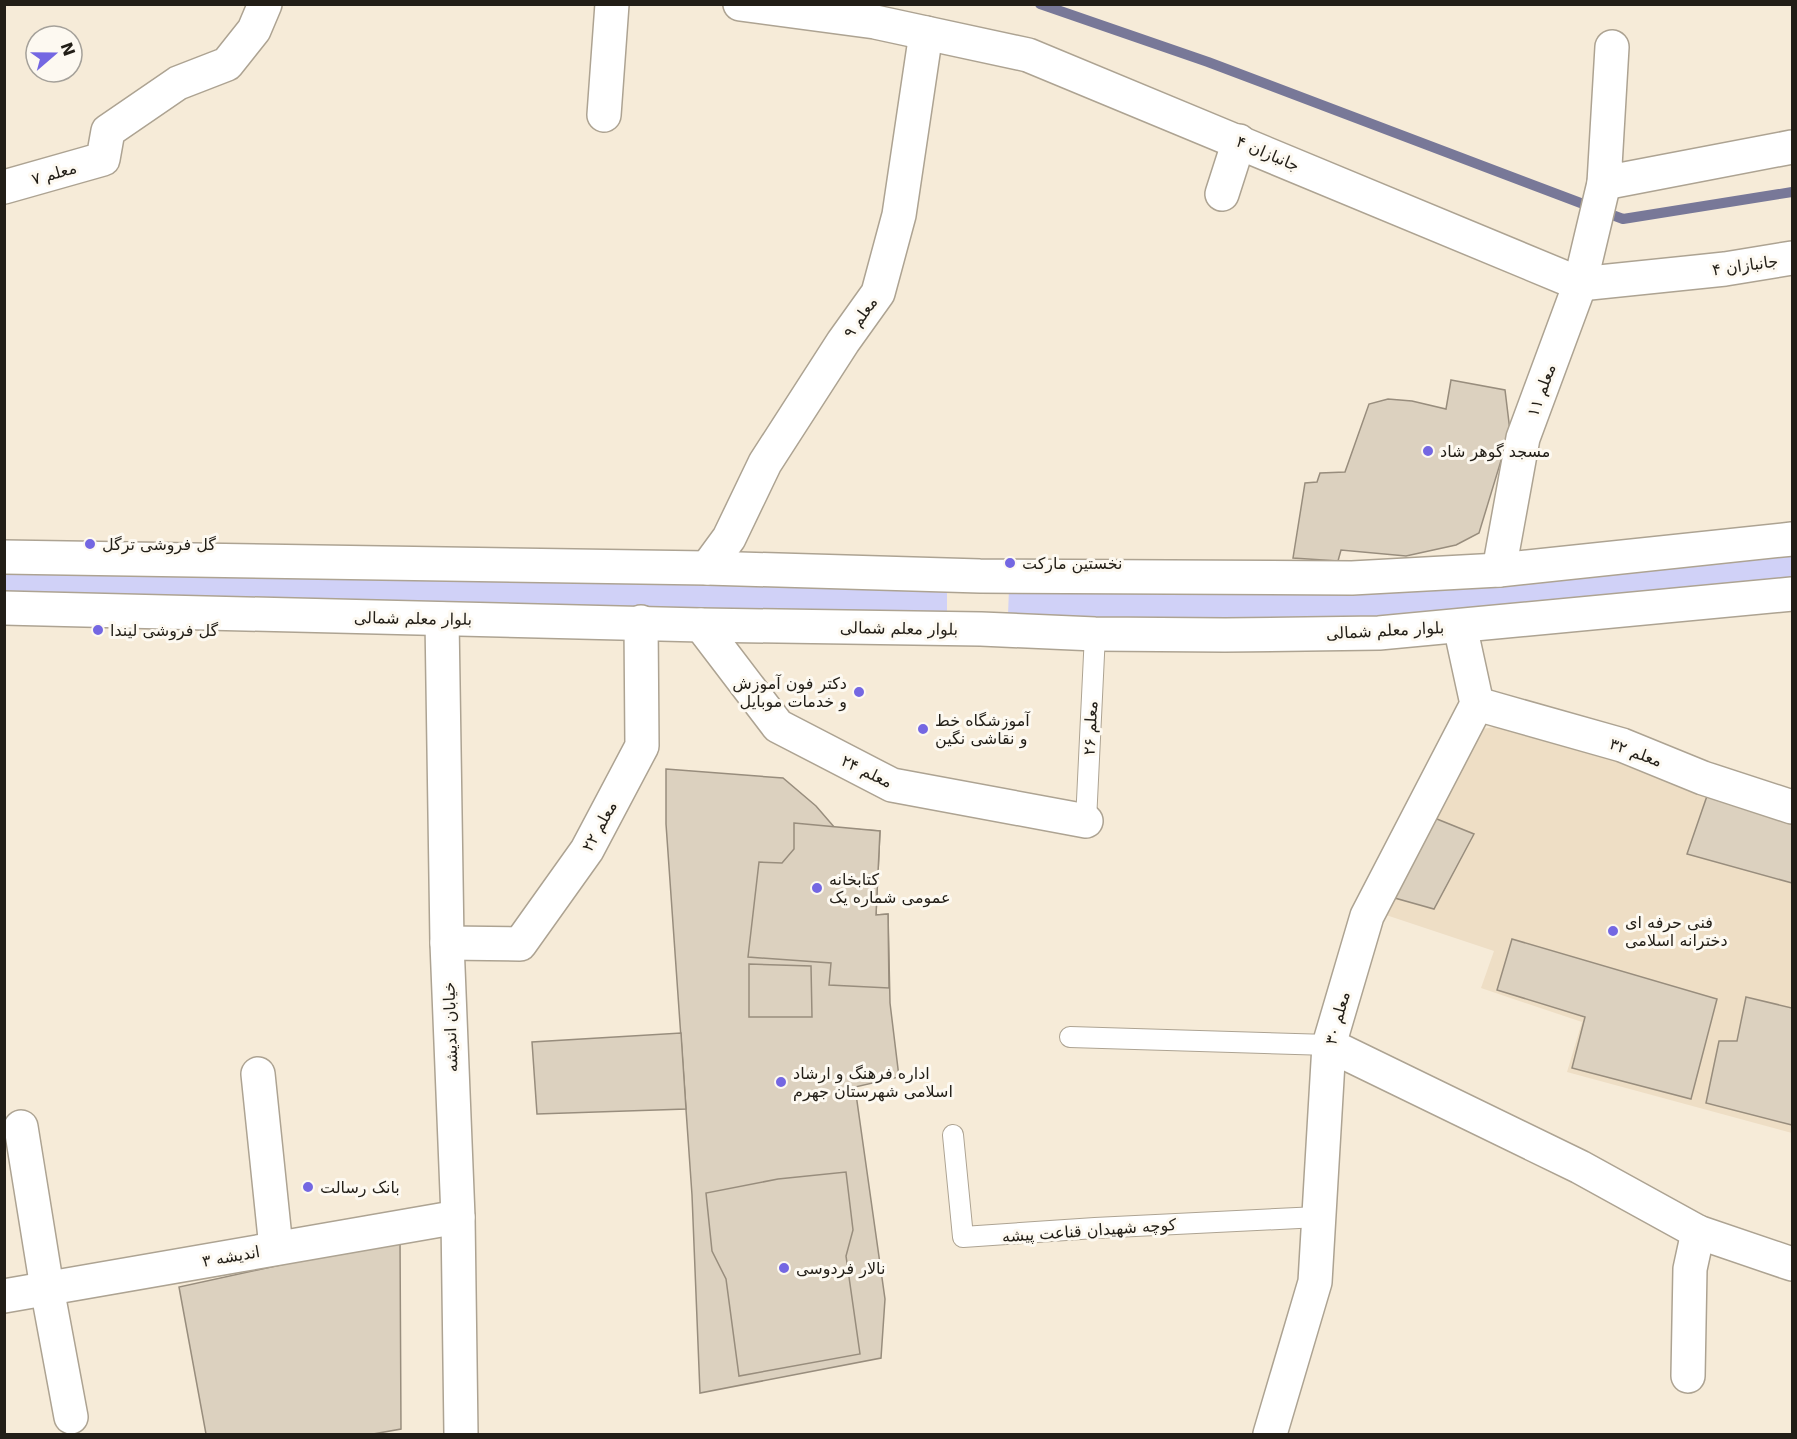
<svg xmlns="http://www.w3.org/2000/svg" width="1797" height="1439" viewBox="0 0 1797 1439" font-family="'DejaVu Sans',Cairo,sans-serif">
  <style>
    .built { fill: #eedec5 }
    .green { fill: #d0d1f7 }
    .lines { fill: none; stroke-linecap: round; stroke-linejoin: round }
    .stream { stroke: #787898; stroke-width: 10 }
    .building { fill: #dcd1bf; stroke: #988d7d; stroke-width: 1.5 }
    .lane-casing { stroke: #ada392; stroke-width: 22 }
    .street-casing { stroke: #ada392; stroke-width: 36 }
    .secondary-casing { stroke: #ada392; stroke-width: 36 }
    .lane { stroke: #fff; stroke-width: 20 }
    .street { stroke: #fff; stroke-width: 33 }
    .secondary { stroke: #fff; stroke-width: 33 }
    .poi-dot { fill: #7467e2; stroke: #fdf9f1; stroke-width: 2 }
    .labels { text-anchor: middle; stroke-width: 6; stroke-linejoin: round; paint-order: stroke }
    .street-label { font-size: 16px; fill: #221e17; stroke: #fdf9f1 }
    .poi-label { font-size: 16px; fill: #221e17; stroke: #fdf9f1; text-anchor: start }
  </style>
  <rect width="100%" height="100%" fill="#f6ebd8"/>
  <path class="built" d="M 1514,724 L 1792,811 L 1792,1133 L 1567,1072 L 1582,1022 L 1481,988 L 1494,951 L 1374,911 L 1469,731 Z"/>
  <g class="green">
    <path d="M 1792,552 L 1792,581 L 1419,616 L 1218,622 L 1008,615 L 1009,589 Z"/>
    <path d="M 5,567 L 947,589 L 947,614 L 5,595 Z"/>
  </g>
  <g class="lines">
    <path class="stream" d="M 1040,4 L 1208,62 L 1623,219 L 1792,192"/>
  </g>
  <g class="building">
    <path d="M 1451,380 L 1505,390 L 1510,431 L 1479,533 L 1456,545 L 1406,556 L 1341,550 L 1338,561 L 1293,558 L 1305,483 L 1317,482 L 1320,473 L 1345,472 L 1369,404 L 1388,399 L 1412,401 L 1446,409 Z"/>
    <path d="M 666,769 L 783,778 L 816,806 L 835,828 L 880,831 L 876,915 L 888,914 L 890,1003 L 899,1077 L 855,1087 L 885,1299 L 881,1358 L 700,1393 L 692,1195 L 666,824 Z"/>
    <path d="M 1707,796 L 1792,821 L 1792,883 L 1687,854 Z"/>
    <path d="M 1427,815 L 1474,834 L 1434,909 L 1384,895 Z"/>
    <path d="M 794,823 L 880,831 L 876,915 L 888,914 L 889,988 L 829,985 L 831,963 L 748,957 L 759,862 L 782,863 L 794,849 Z"/>
    <path d="M 1512,939 L 1717,999 L 1691,1099 L 1572,1068 L 1585,1017 L 1497,990 Z"/>
    <path d="M 749,964 L 811,966 L 812,1017 L 749,1017 Z"/>
    <path d="M 1746,997 L 1792,1008 L 1792,1125 L 1706,1103 L 1719,1041 L 1737,1041 Z"/>
    <path d="M 681,1033 L 686,1109 L 537,1114 L 532,1042 Z"/>
    <path d="M 846,1172 L 853,1230 L 846,1256 L 860,1354 L 739,1376 L 726,1279 L 712,1251 L 706,1193 L 778,1179 Z"/>
    <path d="M 400,1239 L 401,1429 L 373,1434 L 206,1434 L 179,1287 Z"/>
  </g>
  <g class="lines">
    <defs>
      <g id="lane">
        <path d="M 1086,821 L 1095,634"/>
        <path d="M 1070,1037 L 1329,1045"/>
        <path d="M 953,1135 L 963,1237 L 1095,1228 L 1318,1217"/>
      </g>
      <g id="street">
        <path d="M 740,4 L 875,22 L 1028,55 L 1580,284 L 1725,269 L 1792,258"/>
        <path d="M 1612,47 L 1604,183 L 1792,147"/>
        <path d="M 604,115 L 612,4"/>
        <path d="M 4,187 L 103,159 L 108,131 L 178,83 L 227,64 L 254,30 L 265,4"/>
        <path d="M 1222,194 L 1239,141"/>
        <path d="M 707,568 L 729,538 L 765,463 L 843,342 L 878,293 L 899,215 L 926,33"/>
        <path d="M 1499,570 L 1523,438 L 1580,284 L 1604,183"/>
        <path d="M 701,625 L 778,726 L 892,785 L 1086,821"/>
        <path d="M 1477,704 L 1622,745 L 1703,778 L 1792,807"/>
        <path d="M 447,943 L 520,944 L 587,850 L 642,746 L 641,622"/>
        <path d="M 1329,1045 L 1580,1167 L 1698,1232 L 1792,1264"/>
        <path d="M 258,1074 L 276,1248"/>
        <path d="M 21,1127 L 47,1288 L 71,1417"/>
        <path d="M 4,1296 L 458,1217"/>
        <path d="M 1688,1376 L 1690,1269 L 1698,1232"/>
        <path d="M 1270,1434 L 1315,1282 L 1329,1045 L 1367,916 L 1477,704 L 1460,626"/>
      </g>
      <g id="secondary">
        <path d="M 4,557 L 707,568 L 980,576 L 1352,578 L 1499,570 L 1792,539"/>
        <path d="M 4,608 L 701,625 L 981,629 L 1095,634 L 1225,635 L 1379,633 L 1792,594"/>
        <path d="M 442,619 L 447,943 L 458,1217 L 461,1434"/>
      </g>
    </defs>
    <use href="#lane" class="lane-casing"/>
    <use href="#street" class="street-casing"/>
    <use href="#secondary" class="secondary-casing"/>
    <use href="#lane" class="lane"/>
    <use href="#street" class="street"/>
    <use href="#secondary" class="secondary"/>
  </g>
  <g class="poi-dot">
    <circle cx="1428" cy="451" r="6"/>
    <circle cx="90" cy="544" r="6"/>
    <circle cx="1010" cy="563" r="6"/>
    <circle cx="98" cy="630" r="6"/>
    <circle cx="859" cy="692" r="6"/>
    <circle cx="923" cy="729" r="6"/>
    <circle cx="817" cy="888" r="6"/>
    <circle cx="1613" cy="931" r="6"/>
    <circle cx="781" cy="1082" r="6"/>
    <circle cx="308" cy="1187" r="6"/>
    <circle cx="784" cy="1268" r="6"/>
  </g>
  <g class="labels">
    <g class="street-label">
      <text transform="translate(1268 153) rotate(23)" y="6">جانبازان ۴</text>
      <text transform="translate(54 173) rotate(-16)" y="6">معلم ۷</text>
      <text transform="translate(1745 265) rotate(-8)" y="6">جانبازان ۴</text>
      <text transform="translate(860 317) rotate(-55)" y="6">معلم ۹</text>
      <text transform="translate(1541 390) rotate(-70)" y="6">معلم ۱۱</text>
      <text transform="translate(413 618) rotate(1)" y="6">بلوار معلم شمالی</text>
      <text transform="translate(899 628) rotate(1)" y="6">بلوار معلم شمالی</text>
      <text transform="translate(1385 630) rotate(-3)" y="6">بلوار معلم شمالی</text>
      <text transform="translate(1090 728) rotate(-87)" y="6">معلم ۲۶</text>
      <text transform="translate(1636 752) rotate(20)" y="6">معلم ۳۲</text>
      <text transform="translate(867 771) rotate(26)" y="6">معلم ۲۴</text>
      <text transform="translate(599 826) rotate(-61)" y="6">معلم ۲۲</text>
      <text transform="translate(1337 1018) rotate(-75)" y="6">معلم ۳۰</text>
      <text transform="translate(450 1027) rotate(-92)" y="6">خیابان اندیشه</text>
      <text transform="translate(1089 1230) rotate(-4)" y="6">کوچه شهیدان قناعت پیشه</text>
      <text transform="translate(231 1256) rotate(-10)" y="6">اندیشه ۳</text>
    </g>
    <g class="poi-label">
      <text x="1440" y="457">مسجد گوهر شاد</text>
      <text x="102" y="550">گل فروشی ترگل</text>
      <text x="1022" y="569">نخستین مارکت</text>
      <text x="110" y="636">گل فروشی لیندا</text>
      <text x="847" y="689" text-anchor="end">دکتر فون آموزش<tspan x="847" dy="18">و خدمات موبایل</tspan></text>
      <text x="935" y="726">آموزشگاه خط<tspan x="935" dy="18">و نقاشی نگین</tspan></text>
      <text x="829" y="885">کتابخانه<tspan x="829" dy="18">عمومی شماره یک</tspan></text>
      <text x="1625" y="928">فنی حرفه ای<tspan x="1625" dy="18">دخترانه اسلامی</tspan></text>
      <text x="793" y="1079">اداره فرهنگ و ارشاد<tspan x="793" dy="18">اسلامی شهرستان جهرم</tspan></text>
      <text x="320" y="1193">بانک رسالت</text>
      <text x="796" y="1274">نالار فردوسی</text>
    </g>
  </g>
  <rect width="1797" height="1439" fill="none" stroke="#221e17" stroke-width="12"/>
  <g transform="translate(54 54) rotate(70)"><circle r="28" fill="#fdf9f1" stroke="#a5a19a" stroke-width="1.5"/>
  <path d="M0-4.5L10 22L0 15L-10 22Z" fill="#7467e2"/>
  <text y="-9" font-size="16" font-weight="bold" text-anchor="middle" fill="#221e17">N</text>
  </g>
</svg>
